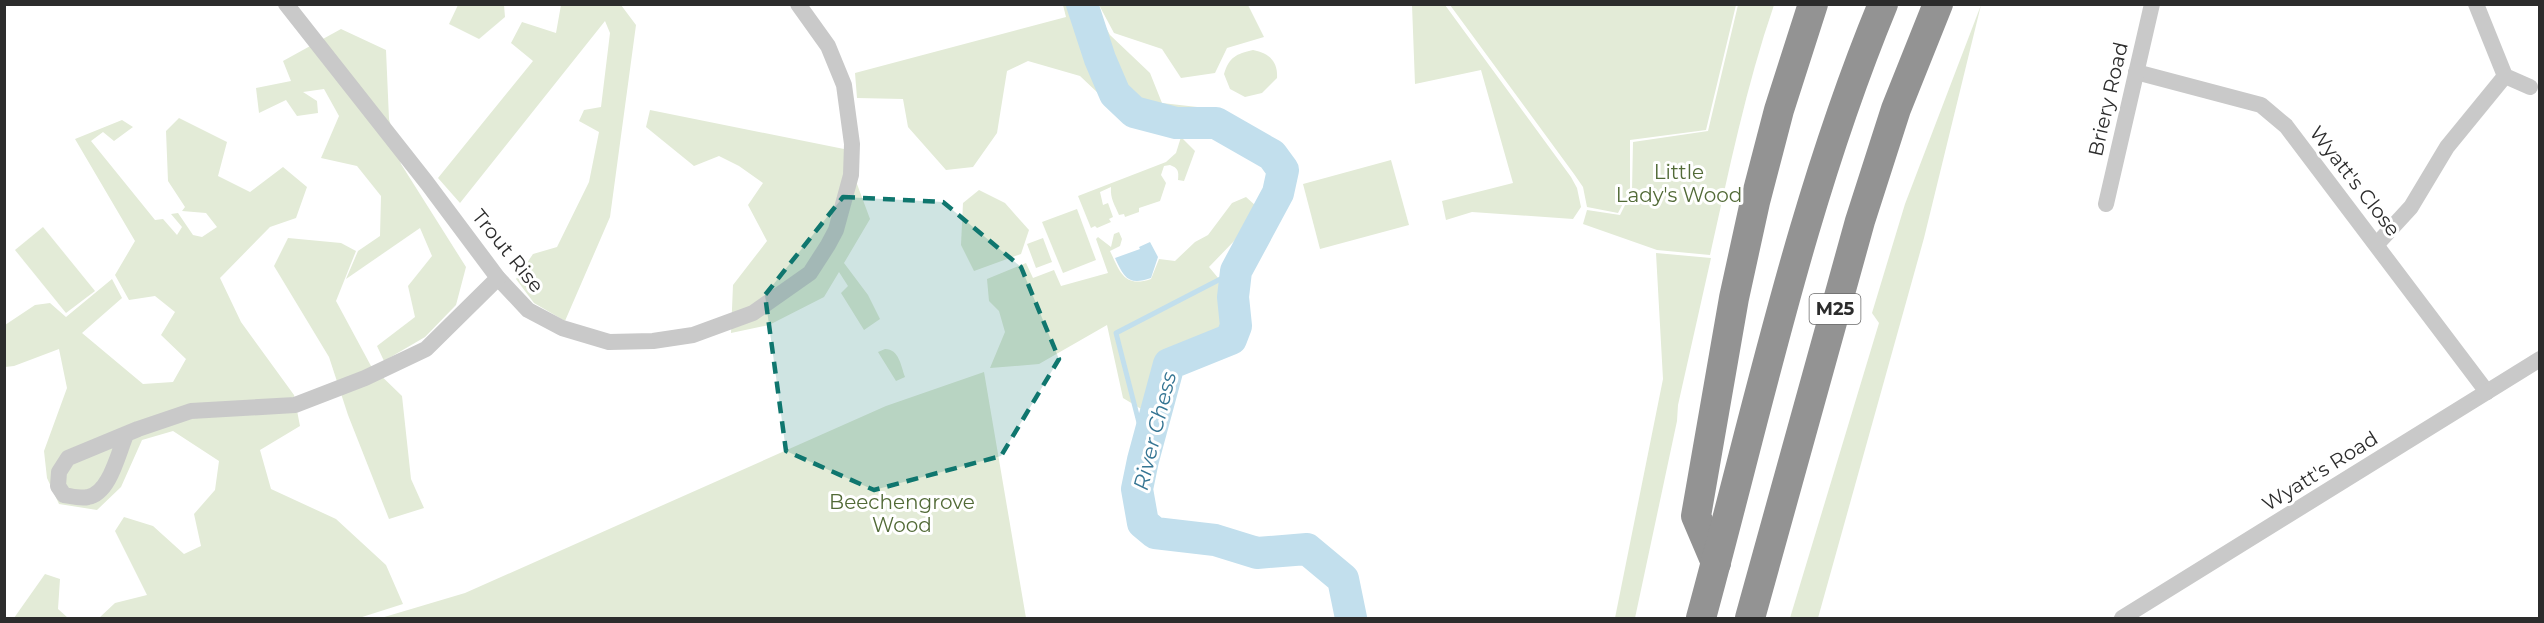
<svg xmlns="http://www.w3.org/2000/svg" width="2544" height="623" viewBox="0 0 2544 623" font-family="Montserrat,sans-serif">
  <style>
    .green { fill: #e3ebd7 }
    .water { fill: #c2dfed }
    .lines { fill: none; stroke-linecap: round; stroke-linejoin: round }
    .stream { stroke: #c2dfed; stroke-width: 5 }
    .river { stroke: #c2dfed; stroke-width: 32 }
    .minor { stroke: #c9c9c9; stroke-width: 16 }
    .motorway { stroke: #939393; stroke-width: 30 }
    .marked { fill: #0f766e; fill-opacity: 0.2; stroke: #0f766e; stroke-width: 4.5; stroke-dasharray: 12 8; stroke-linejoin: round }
    .labels { text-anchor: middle; stroke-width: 6; stroke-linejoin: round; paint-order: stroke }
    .shield { fill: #fff; stroke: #6b6b6b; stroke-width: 1.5 }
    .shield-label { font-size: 18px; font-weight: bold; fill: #2c2c2c }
    .street-label { font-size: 20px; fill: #2c2c2c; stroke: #fff }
    .park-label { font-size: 20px; fill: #526a37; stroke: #fff }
    .water-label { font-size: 21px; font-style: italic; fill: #357593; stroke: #fff }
  </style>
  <rect width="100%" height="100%" fill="#fff"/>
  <g class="green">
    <path d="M 458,5 L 504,5 L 505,17 L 479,39 L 449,24 Z"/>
    <path d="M 561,5 L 621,5 L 636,25 L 610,217 L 565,321 L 534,303 L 516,279 L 533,254 L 557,247 L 589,182 L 599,132 L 579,121 L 584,110 L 601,107 L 610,33 L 605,21 L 460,203 L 438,178 L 533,61 L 511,43 L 522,22 L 556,33 Z"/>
    <path d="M 1063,5 L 1094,5 L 1110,35 L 1150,73 L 1162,103 L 1215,109 L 1177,129 L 1118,112 L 1080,76 L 1028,61 L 1007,71 L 997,133 L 973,167 L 946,170 L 908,127 L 903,99 L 857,98 L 855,73 L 1066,17 Z"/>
    <path d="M 1099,5 L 1248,5 L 1264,37 L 1227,48 L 1215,73 L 1181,78 L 1162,49 L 1114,33 Z"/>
    <path d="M 1412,5 L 1445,5 L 1571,177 L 1577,188 L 1581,207 L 1573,219 L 1472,212 L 1446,220 L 1442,201 L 1513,183 L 1481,70 L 1415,84 Z"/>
    <path d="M 1450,5 L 1736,5 L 1706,130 L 1630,140 L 1630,190 L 1618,213 L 1587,207 L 1583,187 L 1574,174 Z"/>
    <path d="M 1738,5 L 1774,5 C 1746,86 1729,171 1710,255 L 1657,250 L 1583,224 L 1587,210 L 1620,215 L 1632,191 L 1633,142 L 1708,131 Z"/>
    <path d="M 1981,5 L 1924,238 L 1818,618 L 1790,618 L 1879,323 L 1872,313 L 1905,204 Z"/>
    <path d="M 341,29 L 386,50 L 389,119 L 401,164 L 466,267 L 456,305 L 425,337 L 384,361 L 377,346 L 415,317 L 408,286 L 432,256 L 420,228 L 346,279 L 358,251 L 380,236 L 381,196 L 357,166 L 321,158 L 339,116 L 324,89 L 303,92 L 317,101 L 318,113 L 297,116 L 286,100 L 259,113 L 256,88 L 291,81 L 283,61 Z"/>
    <path d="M 1253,50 C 1269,53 1278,61 1277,78 L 1262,93 L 1245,97 L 1230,89 L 1224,74 C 1229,57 1236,54 1253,50 Z"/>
    <path d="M 650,110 L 844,149 L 870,219 L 844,263 L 868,295 L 880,319 L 864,330 L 841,293 L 848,286 L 839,272 L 824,297 L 769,325 L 731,333 L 733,285 L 767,241 L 748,205 L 763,183 L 739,166 L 719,156 L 694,166 L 646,127 Z"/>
    <path d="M 179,118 L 227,142 L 218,176 L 250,192 L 283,167 L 307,187 L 296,218 L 270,227 L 220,278 L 241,322 L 294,395 L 300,426 L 260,450 L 271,489 L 336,519 L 386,565 L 403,604 L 359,618 L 99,618 L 115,603 L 147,595 L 115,531 L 124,517 L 153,526 L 184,554 L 201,546 L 194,514 L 215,490 L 219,461 L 173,431 L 142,440 L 121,487 L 97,510 L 59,504 L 47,478 L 44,451 L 67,388 L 59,349 L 14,366 L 5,367 L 5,325 L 35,305 L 50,303 L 66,317 L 112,279 L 122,298 L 82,333 L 143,384 L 173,382 L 186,359 L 161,335 L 175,312 L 155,296 L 129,300 L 115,275 L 135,241 L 75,139 L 122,120 L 133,127 L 114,141 L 103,132 L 91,141 L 155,220 L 163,219 L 177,235 L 182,227 L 171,214 L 178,213 L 193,235 L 202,237 L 217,227 L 206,213 L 182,211 L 185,207 L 168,181 L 166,131 Z"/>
    <path d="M 1181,137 L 1195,151 L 1184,181 L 1178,180 C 1179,171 1178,168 1170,165 L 1164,166 L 1161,175 L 1166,183 L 1160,201 L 1139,208 L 1139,212 L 1125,217 L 1124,214 L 1119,215 C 1115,205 1110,199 1111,187 L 1100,192 L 1103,205 L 1108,203 L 1113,217 L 1109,219 L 1111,222 L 1097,228 L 1095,226 L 1091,228 L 1078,196 L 1166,162 L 1176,153 Z"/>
    <path d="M 1391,160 L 1409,225 L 1320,249 L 1303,184 Z"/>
    <path d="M 979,190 L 1005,203 L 1029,230 L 1021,254 L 974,271 L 961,245 L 963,203 Z"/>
    <path d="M 1246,197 L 1256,206 L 1237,238 L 1209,267 C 1231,292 1233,302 1223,335 L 1167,361 L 1151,415 L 1123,398 L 1107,325 L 1039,364 L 990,368 L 1005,332 L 999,311 L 989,301 L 987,279 L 1026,263 L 1033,278 L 1054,270 L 1061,286 L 1108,273 L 1096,239 L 1098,237 L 1111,247 L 1114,234 L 1119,232 L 1122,239 L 1120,246 L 1110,251 C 1120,272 1124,288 1151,279 L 1159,259 L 1175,261 L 1195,242 L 1208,235 L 1232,203 Z"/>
    <path d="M 1077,209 L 1096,260 L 1063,273 L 1042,222 Z"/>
    <path d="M 43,227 L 95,291 L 66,313 L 15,250 Z"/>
    <path d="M 288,238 L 341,243 L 356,251 L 336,301 L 371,366 L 402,396 L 411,479 L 424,508 L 389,519 L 348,415 L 329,357 L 274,266 Z"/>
    <path d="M 1043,238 L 1052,262 L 1036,268 L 1027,244 Z"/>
    <path d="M 1656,253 L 1711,258 L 1678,405 L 1677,421 L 1635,618 L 1615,618 L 1663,379 Z"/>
    <path d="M 885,349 C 899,349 901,366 905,377 L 896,381 L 878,352 Z"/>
    <path d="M 984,372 L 1026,618 L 381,618 L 465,593 L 886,406 Z"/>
    <path d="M 45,574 L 60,579 L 58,609 L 68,618 L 14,618 Z"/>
  </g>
  <path class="water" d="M 1150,242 L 1158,257 L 1151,278 C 1129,286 1124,278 1115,258 L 1140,249 L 1139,247 Z"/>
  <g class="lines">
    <path class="stream" d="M 1146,450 L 1116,333 L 1236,271"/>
    <path class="river" d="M 1082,4 L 1100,59 L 1115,94 L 1134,112 L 1176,123 L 1216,123 L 1272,155 L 1283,170 L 1278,193 L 1236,271 L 1233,297 L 1236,326 L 1231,339 L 1169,364 L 1143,460 L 1137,489 L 1143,523 L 1155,533 L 1215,540 L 1257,553 L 1307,549 L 1343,579 L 1351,618"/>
    <g class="minor">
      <path d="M 286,4 L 427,183 L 498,278 L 528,310 L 562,328 L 609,342 L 653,341 L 693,335 L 753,313 L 810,273 L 828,245 L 836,230 L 851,175 L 852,144 L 844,85 L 828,46 L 798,4"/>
      <path d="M 2476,4 L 2505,76 L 2530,87"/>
      <path d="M 2136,72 L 2261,105 L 2286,126 L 2487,392"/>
      <path d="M 2106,204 L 2152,4"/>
      <path d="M 2377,244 L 2411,207 L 2447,147 L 2505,76"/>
      <path d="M 126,435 C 118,453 110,493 88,497 C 81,499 71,496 64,495 L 58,486 L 59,472 L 68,458 L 138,429 L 191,411 L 295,405 L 365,378 L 426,349 L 498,278"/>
      <path d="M 2122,618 L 2540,359"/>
    </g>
    <g class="motorway">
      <path d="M 1716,563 L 1696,516 L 1734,298 L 1755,202 L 1779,110 L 1813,4"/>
      <path d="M 1701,618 C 1757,413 1801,202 1883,4"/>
      <path d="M 1750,618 L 1860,221 L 1896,109 L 1938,4"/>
    </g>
  </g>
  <path class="marked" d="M 843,197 L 943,202 L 1021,267 L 1059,359 L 1001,456 L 874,490 L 786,451 L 765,295 Z"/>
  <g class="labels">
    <rect class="shield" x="1809.5" y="294" width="51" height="30" rx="4.5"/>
    <g class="shield-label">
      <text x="1835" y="315">M25</text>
    </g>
    <g class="street-label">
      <text transform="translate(2108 99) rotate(-77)" y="7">Briery Road</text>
      <text transform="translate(2355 181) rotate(52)" y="7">Wyatt's Close</text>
      <text transform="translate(508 251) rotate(51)" y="7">Trout Rise</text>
      <text transform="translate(2320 471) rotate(-32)" y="7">Wyatt's Road</text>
    </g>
    <g class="park-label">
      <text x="1679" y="179">Little<tspan x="1679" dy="23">Lady's Wood</tspan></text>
      <text x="902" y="509">Beechengrove<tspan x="902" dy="23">Wood</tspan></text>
    </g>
    <g class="water-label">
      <text transform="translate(1155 431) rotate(-76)" y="7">River Chess</text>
    </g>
  </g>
  <rect width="2544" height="623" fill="none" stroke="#2c2c2c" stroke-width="12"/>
</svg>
